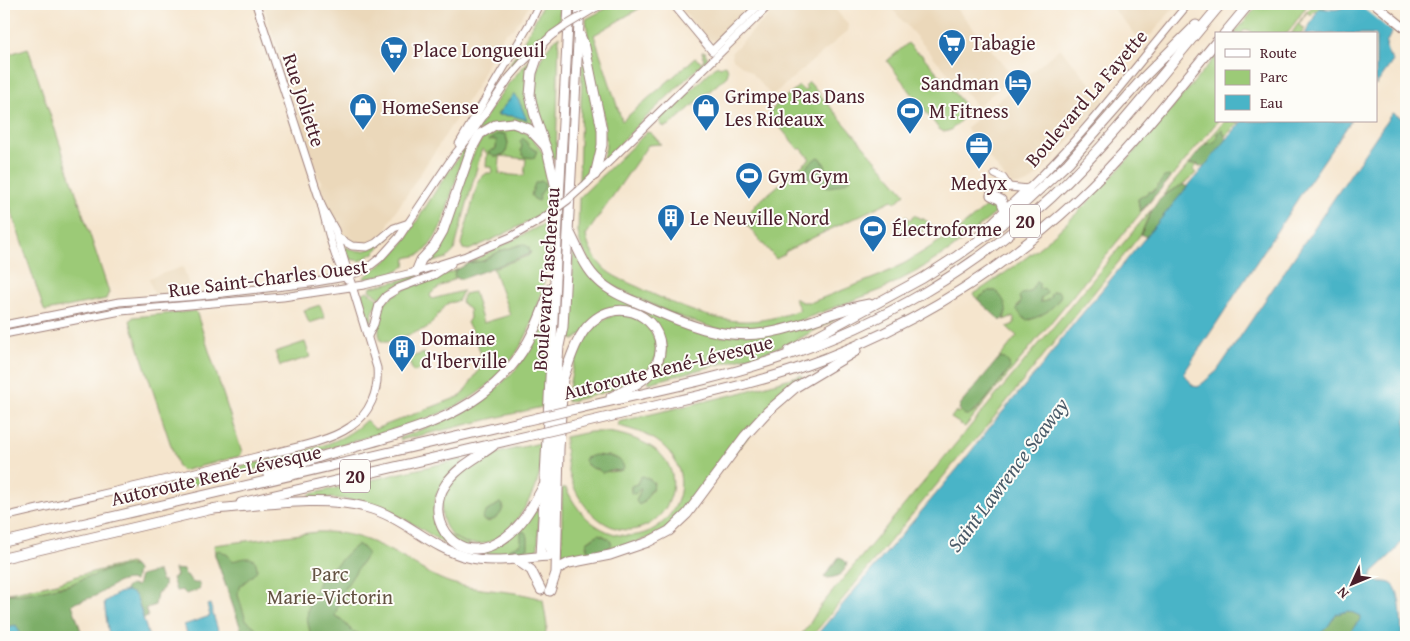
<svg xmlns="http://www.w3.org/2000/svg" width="1410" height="641" viewBox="0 0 1410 641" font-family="'Gentium Book Plus',serif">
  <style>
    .built { fill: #ebd8ba }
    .green { fill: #9cca77; stroke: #737451; fill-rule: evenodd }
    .forest { fill: #7dae68; stroke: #64664a }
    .water { fill: #49b4c7; stroke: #4a6a79 }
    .pier { fill: #f5e5cd }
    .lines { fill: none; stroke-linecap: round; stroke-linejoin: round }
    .secondary-casing { stroke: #a0827c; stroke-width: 9 }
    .primary-casing { stroke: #a0827c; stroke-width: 10 }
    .highway-casing { stroke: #a0827c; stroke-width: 11 }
    .secondary { stroke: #fff; stroke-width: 7 }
    .primary { stroke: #fff; stroke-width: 8 }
    .highway { stroke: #fff; stroke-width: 9 }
    .secondary-bridge-casing { stroke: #a0827c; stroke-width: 9; stroke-linecap: butt }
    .highway-bridge-casing { stroke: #a0827c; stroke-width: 11; stroke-linecap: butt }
    .secondary-bridge { stroke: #fff; stroke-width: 7 }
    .highway-bridge { stroke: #fff; stroke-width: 9 }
    .labels { text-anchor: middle; stroke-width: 4; stroke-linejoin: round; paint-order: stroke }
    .shield { fill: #fdfcf7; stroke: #806168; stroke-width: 1 }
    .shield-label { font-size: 19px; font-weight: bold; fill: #4a1f2b }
    .poi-label { font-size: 20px; fill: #4a1f2b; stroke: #fdfcf7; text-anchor: start }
    .street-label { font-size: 20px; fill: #4a1f2b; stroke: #fdfcf7 }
    .park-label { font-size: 20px; fill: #635242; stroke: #fdfcf7 }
    .water-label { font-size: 21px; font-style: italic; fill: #4a5b69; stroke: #fdfcf7 }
  </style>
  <rect width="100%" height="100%" fill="#fdfcf7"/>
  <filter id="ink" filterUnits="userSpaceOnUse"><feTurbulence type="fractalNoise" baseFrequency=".02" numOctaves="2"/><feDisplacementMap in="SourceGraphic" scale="10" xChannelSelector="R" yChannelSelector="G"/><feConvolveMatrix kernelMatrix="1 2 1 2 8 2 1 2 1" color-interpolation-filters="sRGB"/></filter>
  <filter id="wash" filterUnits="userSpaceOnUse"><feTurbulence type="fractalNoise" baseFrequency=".0096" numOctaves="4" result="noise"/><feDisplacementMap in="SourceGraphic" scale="20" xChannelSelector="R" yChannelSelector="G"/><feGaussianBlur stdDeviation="1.12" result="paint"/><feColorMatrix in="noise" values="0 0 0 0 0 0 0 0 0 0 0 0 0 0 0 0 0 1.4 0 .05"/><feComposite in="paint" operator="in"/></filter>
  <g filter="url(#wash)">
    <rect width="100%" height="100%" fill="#f5e5cd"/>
    <g class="built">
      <path d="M 263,4 L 530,4 L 513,29 L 506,32 L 495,47 L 477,86 L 389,222 L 387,230 L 375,240 L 367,244 L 355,244 L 341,233 L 326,203 L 320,184 L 322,183 L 321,179 L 319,179 Z"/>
      <path d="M 678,4 L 757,4 L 719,41 L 716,41 L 710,40 L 704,36 Z"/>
      <path d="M 780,4 L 831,4 L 849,26 L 848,31 L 844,34 L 775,93 L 772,94 L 769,93 L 752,73 L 733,59 L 731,53 Z"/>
      <path d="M 888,4 L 953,4 L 1013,76 L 977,107 Z"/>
      <path d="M 1109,4 L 1177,4 L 1152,34 L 1144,37 L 1136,35 Z"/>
      <path d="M 1060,48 L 1098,93 L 1105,99 L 1060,151 L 1030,182 L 1022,185 L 1014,185 L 1008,181 L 969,133 L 967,129 L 968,126 Z"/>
      <path d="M 183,267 L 190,288 L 188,291 L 186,293 L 154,295 L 149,278 Z"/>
    </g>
    <g class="green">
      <path d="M 543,4 L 560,4 L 559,23 C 529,47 504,77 482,111 C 502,75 526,41 543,4 Z"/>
      <path d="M 615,4 L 647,4 L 594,35 L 622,121 L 695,58 L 702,63 L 704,59 L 702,52 L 706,52 L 705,53 L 708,58 L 636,127 L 603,162 L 602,161 L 606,147 L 603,110 L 602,110 L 592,70 L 586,19 Z"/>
      <path d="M 1259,4 L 1308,4 L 1287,34 L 1253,34 L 1250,30 L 1243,31 L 1242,34 L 1234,34 Z"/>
      <path d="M 1316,4 L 1335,4 L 1333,7 L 1325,6 L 1325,8 L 1319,8 L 1317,11 L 1313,12 L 1311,15 L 1307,12 L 1299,24 L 1301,27 L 1305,28 L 1302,34 L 1291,34 L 1307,11 Z"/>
      <path d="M 559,36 L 556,158 L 553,159 C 539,115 518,72 559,36 Z"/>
      <path d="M 908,43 L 916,52 L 921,54 L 942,78 L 937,83 L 942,88 L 950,88 L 962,102 L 966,115 L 951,130 L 944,132 L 939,129 L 887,61 Z"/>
      <path d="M 28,48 L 109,292 L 106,299 L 46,311 L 44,310 L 4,189 L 4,56 Z"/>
      <path d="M 1216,56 L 1216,121 L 1218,121 L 1170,179 L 1170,177 L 1159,184 L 1154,191 L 1149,192 L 1138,199 L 1139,208 L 1142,211 L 1151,198 L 1153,198 L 965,427 L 951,418 L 956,411 L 957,413 L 960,411 L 970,415 L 977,410 L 991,393 L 993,388 L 1003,378 L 1005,359 L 999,358 L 1017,336 L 1007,327 L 1014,324 L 1014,318 L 1011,317 L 1004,320 C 1007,311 1003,298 996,291 L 989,291 L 977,299 L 974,294 C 1002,275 1031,256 1056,233 C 1115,179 1165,116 1216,56 ZM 1033,288 L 1046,293 L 1041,298 L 1040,302 C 1046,302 1053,299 1060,298 L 1048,311 L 1030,320 C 1023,317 1018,314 1017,306 Z"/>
      <path d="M 532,57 L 526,75 L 526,93 L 534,128 L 526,123 L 479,131 L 465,150 L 443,222 L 434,239 L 427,249 L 419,255 L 406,258 L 405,266 L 393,273 L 365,279 L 364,277 L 386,261 L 402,245 L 438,187 L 508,84 ZM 514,94 L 526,120 L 514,116 L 497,115 Z"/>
      <path d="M 582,64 L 586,64 C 594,104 612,151 579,183 Z"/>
      <path d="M 717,65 L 720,67 L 724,65 C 728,67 729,71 727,76 L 670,125 L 665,127 L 661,125 L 659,120 L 661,116 L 684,97 Z"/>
      <path d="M 809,82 L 905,194 L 895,203 L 892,200 C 856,218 820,233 785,252 L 785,254 L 776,259 L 742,219 L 756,205 L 756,204 L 810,159 L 801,148 L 799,150 L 769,114 L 777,104 L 799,86 L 804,91 L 807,89 L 805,86 Z"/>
      <path d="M 1225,121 L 1240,122 L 1225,136 L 1222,130 L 1214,142 L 1204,145 Z"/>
      <path d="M 506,127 C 545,129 551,174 552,206 C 526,225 498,237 469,250 L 463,249 L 461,244 L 479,179 L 487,173 L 492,173 L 492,167 L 486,167 L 487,153 L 482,149 L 454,251 L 447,258 L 425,264 C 429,255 440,247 445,237 C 458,210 466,156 485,136 C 491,131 498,128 506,127 ZM 506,135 L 508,143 L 503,155 L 496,157 L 492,150 L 496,149 L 497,140 L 496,139 ZM 500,156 L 526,159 L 524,176 L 499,174 Z"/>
      <path d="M 647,132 L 651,133 L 661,144 L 648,145 L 586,235 C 588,249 596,261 607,271 C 616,278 627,282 638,287 C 669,302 704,319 739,321 C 760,322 780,317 800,310 L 794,298 L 802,302 L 812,302 L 879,276 L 905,263 L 959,229 L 992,202 L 998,203 L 999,208 L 997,212 L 952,249 L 917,271 L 881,290 L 785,326 L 741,332 L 713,328 L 673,314 L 607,283 L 593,269 L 580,243 L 578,232 L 579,198 Z"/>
      <path d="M 1194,163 L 1198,164 L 1193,170 L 1196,173 L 1183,185 L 1163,195 L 1189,164 L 1191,165 Z"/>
      <path d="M 1151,210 L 1141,234 L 979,436 L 966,449 L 818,629 L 810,637 L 799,637 L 809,625 L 819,608 L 871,545 Z"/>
      <path d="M 914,215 L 921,219 L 922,218 L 931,224 L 920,233 L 917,229 L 909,235 L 907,234 L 905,235 L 895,227 L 906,216 L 910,221 Z"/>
      <path d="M 551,220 C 547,297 530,370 454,407 C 423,422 387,431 354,441 C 292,460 230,476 168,491 L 167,485 L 259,462 L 260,464 L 261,462 C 296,452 340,447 366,420 L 375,429 L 461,396 L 484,363 L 474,334 L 467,323 L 470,318 L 469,309 L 461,302 L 464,294 L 474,292 L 483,323 L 510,315 L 493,268 L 528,256 L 531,252 L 523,244 L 500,251 L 483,261 L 469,263 Z"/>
      <path d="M 390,237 L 374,253 L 360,261 L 350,259 L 344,246 C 364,257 374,247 390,237 Z"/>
      <path d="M 575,254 L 577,255 L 593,279 L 722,337 L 833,317 L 834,320 L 795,341 L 766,352 L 649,383 L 648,380 L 656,369 L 656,327 L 617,307 L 574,340 L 570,338 L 573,255 Z"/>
      <path d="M 463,267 L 454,275 L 456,278 C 449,282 434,289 430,295 L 432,299 L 463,291 L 458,301 L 448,303 L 427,328 L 389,342 L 384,342 L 380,340 C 378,329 378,316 383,305 C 392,289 445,276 463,267 Z"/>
      <path d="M 431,271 L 432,273 L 394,287 L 380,298 L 370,290 L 371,287 L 406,279 Z"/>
      <path d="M 367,291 L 379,300 L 373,312 L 371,322 L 370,322 L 362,298 L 362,294 Z"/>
      <path d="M 320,305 L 325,318 L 309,323 L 304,310 Z"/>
      <path d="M 196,311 L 242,452 L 240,456 L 182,471 L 178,467 L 130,321 L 133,317 Z"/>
      <path d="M 617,314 C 631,315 645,319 652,333 C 676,381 596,394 567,402 C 572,366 578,326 617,314 Z"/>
      <path d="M 545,323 L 548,325 L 546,406 L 401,440 L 400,438 L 458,415 L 486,399 L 517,368 Z"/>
      <path d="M 305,342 L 310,357 L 280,366 L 275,352 Z"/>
      <path d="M 424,353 L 429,366 L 413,372 L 408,358 Z"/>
      <path d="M 801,375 L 804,378 L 786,392 L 684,512 C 679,517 674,524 667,528 C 652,539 579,565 562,557 L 562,488 L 566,488 C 573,503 583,517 597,526 C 655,563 712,486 661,444 C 649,434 633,430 619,426 L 618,422 L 740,393 ZM 602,535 L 609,539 L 590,553 L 586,546 L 587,542 L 595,536 Z"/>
      <path d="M 590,432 C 608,431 625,434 642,442 C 711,472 650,565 595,516 C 572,496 565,467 565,437 ZM 599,455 L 602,457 C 611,454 621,458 624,468 C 616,475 593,471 586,464 ZM 654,482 L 653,488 L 642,504 L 637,499 L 641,489 L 640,489 L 637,492 L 631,491 L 631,487 L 638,483 Z"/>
      <path d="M 544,442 C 543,453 542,465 539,476 C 530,505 502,555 464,542 C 441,535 435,504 449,485 C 456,476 465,469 475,463 C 496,451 521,448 544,442 ZM 500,503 L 503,505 C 503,514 495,519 488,522 L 486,512 Z"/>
      <path d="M 462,459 L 463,463 C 441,485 425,498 440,531 L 482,551 L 537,510 L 539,514 L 538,547 L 536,550 C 518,553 485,556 467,553 C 451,550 436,538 423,530 C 382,505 358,497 310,498 L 309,497 L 310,494 Z"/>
      <path d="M 317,532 C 354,531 378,543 410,562 C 423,570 436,578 451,583 C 480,592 512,589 541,599 L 543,600 L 547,626 L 545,637 L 244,637 L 215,555 L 214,545 Z"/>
      <path d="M 130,563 L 134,566 L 100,572 L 95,577 L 64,586 L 59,586 L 44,591 L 18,595 L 12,593 L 4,595 L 4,594 L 57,583 L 80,575 Z"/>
    </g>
    <g class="forest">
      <path d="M 1222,130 L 1227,140 L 1205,166 L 1199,166 L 1198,164 L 1189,164 L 1204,145 L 1214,142 L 1217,139 L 1217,133 Z"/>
      <path d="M 497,134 L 505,134 L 508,143 L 506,153 L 496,157 L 488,152 L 496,149 L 497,140 L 489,140 Z"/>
      <path d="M 523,138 L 530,147 L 537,151 L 534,158 L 524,157 L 521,151 L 522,145 L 520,141 Z"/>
      <path d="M 817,157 L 821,158 L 827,169 L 832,174 L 839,168 L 846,168 L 851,173 L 850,180 L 835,186 L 827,187 L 821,180 L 809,178 L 803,175 L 804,169 Z"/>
      <path d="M 1169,176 L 1170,179 L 1140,212 L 1138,199 L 1149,192 L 1154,191 L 1164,177 Z"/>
      <path d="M 541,181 L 545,183 L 544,189 L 539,196 L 540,199 L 539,201 L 534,199 L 531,195 L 535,183 Z"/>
      <path d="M 1183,185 L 1188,187 L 1146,237 L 1141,234 C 1154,207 1154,198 1183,185 Z"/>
      <path d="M 523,244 L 529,247 L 530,254 L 462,279 L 458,279 L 454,275 L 455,271 L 469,263 L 483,261 L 500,251 Z"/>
      <path d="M 1036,282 L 1039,283 L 1039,289 L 1046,290 L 1047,293 L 1041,298 L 1040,302 C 1048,302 1050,298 1052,292 L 1058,291 L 1061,295 C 1055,308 1041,318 1026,320 L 1016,309 L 1021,302 L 1019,297 L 1022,294 L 1030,292 Z"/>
      <path d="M 989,291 L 996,291 C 1005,300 1011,311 1001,321 L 977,299 Z"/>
      <path d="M 999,358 L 1005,359 L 1009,363 L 1010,368 L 984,402 L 970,415 L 965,415 L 959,410 L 960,405 Z"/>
      <path d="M 595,455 C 605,457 621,454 624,468 L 620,471 L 611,470 L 602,473 L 598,469 L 591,468 L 584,461 L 585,458 Z"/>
      <path d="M 643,476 L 651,480 L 654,485 L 644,502 L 639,505 L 636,501 L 641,489 L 640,489 L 635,494 L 631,493 L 631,486 L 637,484 L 640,477 Z"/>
      <path d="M 500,503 L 503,505 C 503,515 494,522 484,521 L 482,518 L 486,512 Z"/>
      <path d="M 524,531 L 528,537 L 528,548 L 523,550 L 508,549 L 521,544 L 521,532 Z"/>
      <path d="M 599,534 L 609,539 L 612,544 L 609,548 L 591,554 L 587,549 L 587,542 Z"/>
      <path d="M 357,545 L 361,546 L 368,554 L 364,559 L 341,594 L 335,616 L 341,619 L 352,631 L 367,637 L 305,637 L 310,632 C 304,610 309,606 317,587 C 320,581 319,577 324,573 C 328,569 333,567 337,564 C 344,557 349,550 357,545 Z"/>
      <path d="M 220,550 L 228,555 L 232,561 C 243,559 257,552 257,570 L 253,575 L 239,587 L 238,595 L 246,620 L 255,627 L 261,637 L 244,637 L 215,555 L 215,552 Z"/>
      <path d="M 839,557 L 842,558 L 847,563 C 844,575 836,578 825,578 L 824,577 Z"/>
      <path d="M 127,566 L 134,566 L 137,570 L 135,581 C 119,577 109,589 95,596 C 88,599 79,601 72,604 L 83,637 L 22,637 L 19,631 L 13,625 L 4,628 L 4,595 C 12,593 15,595 23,594 C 37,592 51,588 65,586 C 75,584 84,576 94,576 L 100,572 Z"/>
      <path d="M 174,569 L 184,570 L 185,575 L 187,575 C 191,580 191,584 199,583 L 200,587 L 199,590 L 186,594 L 182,590 L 176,591 L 172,578 L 176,576 Z"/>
      <path d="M 158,571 L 161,581 L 164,581 C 165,587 163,590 157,593 L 155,605 L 145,609 L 148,616 L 144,619 L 137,598 L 125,591 L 126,588 L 130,585 L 137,586 L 140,576 Z"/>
      <path d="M 1349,611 L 1360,616 L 1360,620 L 1345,637 L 1317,637 L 1329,625 L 1336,614 Z"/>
    </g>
    <g class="water">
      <path d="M 1347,4 L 1406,4 C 1406,23 1386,33 1386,47 C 1387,52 1390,57 1393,61 L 1376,85 L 1376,34 L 1305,34 L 1319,8 C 1329,9 1340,12 1347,4 Z"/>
      <path d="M 514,94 L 519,101 L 527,120 L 514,116 L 497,115 Z"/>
      <path d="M 1392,113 L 1406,120 L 1406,536 L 1394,552 L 1373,572 L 1371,578 C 1376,584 1386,580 1392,584 C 1402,590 1401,626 1402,637 L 1345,637 L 1360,620 L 1360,616 L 1349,611 L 1336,614 L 1329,625 L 1317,637 L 815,637 L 958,468 L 994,422 L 1044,363 L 1062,338 L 1242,121 L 1351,121 L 1301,194 L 1184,373 L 1193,386 L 1198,387 L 1217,371 Z"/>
      <path d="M 127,591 L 134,594 L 137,598 L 149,637 L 109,637 L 104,602 L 118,593 Z"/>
      <path d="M 210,604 L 220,637 L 188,637 L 184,625 L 210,616 L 207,605 Z"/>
      <path d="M 16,625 L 22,637 L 4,637 L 4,628 Z"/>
    </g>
    <path class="pier" d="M 1358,4 L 1393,4 L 1406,14 L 1406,18 L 1395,34 Z"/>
  </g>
  <g filter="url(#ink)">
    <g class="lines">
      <defs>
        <g id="secondary">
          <path d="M 256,4 L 322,207 C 328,231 334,259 347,280"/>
          <path d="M 673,4 L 712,51 L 760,4"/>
          <path d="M 595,8 L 604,4"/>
          <path d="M 459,144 L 530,23 L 539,4"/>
          <path d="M 995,174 L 1003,178 L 1009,187"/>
          <path d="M 586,184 C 647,124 709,64 770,4"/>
          <path d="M 995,190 L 1009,187 L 1028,189 C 1087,133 1135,66 1188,4"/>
          <path d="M 337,237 L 352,246 L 367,247 L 376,243 L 394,228 L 409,223"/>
          <path d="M 4,325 L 119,302 L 198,296 L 310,283 L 345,277 L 366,269 L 380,258 L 399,237 L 452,158 L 469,137 L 509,78 L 523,62 L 552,35"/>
          <path d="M 4,334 L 121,311 L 283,297 L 364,285 L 416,272 L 466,256 L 511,237 L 542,219"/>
          <path d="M 368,336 L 374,324 L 379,305 L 386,296 L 399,288 L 434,275 L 451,264"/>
          <path d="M 4,517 C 88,497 172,479 256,457 C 283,450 327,443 350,427 C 370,414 379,391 377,368 L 335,230 L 322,207"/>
        </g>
        <path id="primary" d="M 1375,4 L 1406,29"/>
        <g id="highway">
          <path d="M 1224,34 L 1249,4"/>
          <path d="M 580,35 L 585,47 L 602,130 L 602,145 L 595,175"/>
          <path d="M 542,44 L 532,73 L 530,95 L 534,113 L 548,154 L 557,193"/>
          <path d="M 991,195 L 1001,200 L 1005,210"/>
          <path d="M 569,231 C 578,248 584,267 598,280 C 611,293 629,299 645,306 C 684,324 722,340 766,333 C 801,328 833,310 869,304"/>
          <path d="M 980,235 L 1028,189"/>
          <path d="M 416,272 L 421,260 L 435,245 L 443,231 L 471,150 L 480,134 L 495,125 L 513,123 L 529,129 L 546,147"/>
          <path d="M 789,351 L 923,278 L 957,256 L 1002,224 L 1068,163 L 1143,78 L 1196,25"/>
          <path d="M 562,381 C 569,364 574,343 586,328 C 622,285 681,329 653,370 C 643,383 625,390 611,397"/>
          <path d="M 575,409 C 644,393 715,380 782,357 C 882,324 975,269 1052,197 C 1114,138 1166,69 1221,4"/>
          <path d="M 575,425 C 610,417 645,408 680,400 C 719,391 758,382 796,369 C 901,333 997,275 1078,199 C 1129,151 1172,95 1216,42"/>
          <path d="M 493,446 C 477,458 457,467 446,484 C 423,516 452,561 490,546 C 517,535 530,511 543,487"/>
          <path d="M 268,475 C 289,468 311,459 333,453 C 395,435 466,421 509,369 C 530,345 540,318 551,288"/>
          <path d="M 241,503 L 536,434"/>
          <path d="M 213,509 C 259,506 320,495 365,507 C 403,516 430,548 467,557 C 494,564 524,557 551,556 L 550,543 L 555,401 L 559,346 L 563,327 L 580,4"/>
          <path d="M 4,542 L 537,418"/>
          <path d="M 541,556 L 569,4"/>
          <path d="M 4,558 L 217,508"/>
          <path d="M 515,559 L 531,570 L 541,590"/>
          <path d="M 557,569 L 569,563 L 610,555 L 648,542 L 669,531 L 687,514 L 745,436 L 767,412 L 796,387 L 856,351"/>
          <path d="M 550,591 L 556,573 L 559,449 L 563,377"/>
        </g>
      </defs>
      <use href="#secondary" class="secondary-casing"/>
      <use href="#primary" class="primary-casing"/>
      <use href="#highway" class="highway-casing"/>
      <use href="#secondary" class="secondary"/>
      <use href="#primary" class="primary"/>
      <use href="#highway" class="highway"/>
      <defs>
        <g id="secondary-bridge">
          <path d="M 552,35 L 565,26 L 595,8"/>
          <path d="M 542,219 L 568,200 L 586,184"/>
        </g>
        <g id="highway-bridge">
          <path d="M 537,418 L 575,409"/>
          <path d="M 536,434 L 575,425"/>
        </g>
      </defs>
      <use href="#secondary-bridge" class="secondary-bridge-casing"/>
      <use href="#highway-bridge" class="highway-bridge-casing"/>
      <use href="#secondary-bridge" class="secondary-bridge"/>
      <use href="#highway-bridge" class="highway-bridge"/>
    </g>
  </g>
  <defs>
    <symbol id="supermarket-pin" viewBox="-11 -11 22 30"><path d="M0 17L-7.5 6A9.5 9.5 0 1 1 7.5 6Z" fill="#1f6fb2" stroke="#fdfcf7"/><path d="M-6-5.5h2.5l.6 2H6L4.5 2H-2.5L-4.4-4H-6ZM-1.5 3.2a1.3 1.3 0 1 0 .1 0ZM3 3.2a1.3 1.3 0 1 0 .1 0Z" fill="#fff"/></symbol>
    <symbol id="hotel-pin" viewBox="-11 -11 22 30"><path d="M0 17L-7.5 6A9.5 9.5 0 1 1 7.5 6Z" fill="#1f6fb2" stroke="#fdfcf7"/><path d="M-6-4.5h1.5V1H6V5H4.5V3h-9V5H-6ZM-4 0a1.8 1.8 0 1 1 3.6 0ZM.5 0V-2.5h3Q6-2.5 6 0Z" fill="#fff"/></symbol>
    <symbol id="shop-pin" viewBox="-11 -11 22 30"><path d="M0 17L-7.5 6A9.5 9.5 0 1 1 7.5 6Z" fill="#1f6fb2" stroke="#fdfcf7"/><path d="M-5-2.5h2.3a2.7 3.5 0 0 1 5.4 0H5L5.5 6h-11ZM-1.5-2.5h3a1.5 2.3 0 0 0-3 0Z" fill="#fff"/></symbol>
    <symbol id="stadium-pin" viewBox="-11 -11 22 30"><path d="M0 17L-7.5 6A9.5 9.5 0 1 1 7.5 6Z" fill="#1f6fb2" stroke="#fdfcf7"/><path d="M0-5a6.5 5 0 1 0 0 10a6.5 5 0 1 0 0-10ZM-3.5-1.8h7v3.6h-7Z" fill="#fff"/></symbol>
    <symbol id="office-pin" viewBox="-11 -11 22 30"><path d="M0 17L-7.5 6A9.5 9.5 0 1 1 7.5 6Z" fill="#1f6fb2" stroke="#fdfcf7"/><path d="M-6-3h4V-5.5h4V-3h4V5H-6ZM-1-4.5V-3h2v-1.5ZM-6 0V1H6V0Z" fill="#fff"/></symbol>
    <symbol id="building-pin" viewBox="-11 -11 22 30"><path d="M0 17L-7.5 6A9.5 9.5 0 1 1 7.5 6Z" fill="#1f6fb2" stroke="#fdfcf7"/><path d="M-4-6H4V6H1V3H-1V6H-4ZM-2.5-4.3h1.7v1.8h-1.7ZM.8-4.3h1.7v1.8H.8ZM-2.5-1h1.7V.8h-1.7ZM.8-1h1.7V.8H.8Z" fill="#fff"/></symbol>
  </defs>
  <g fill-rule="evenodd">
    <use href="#supermarket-pin" x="936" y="27" width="32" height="43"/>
    <use href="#supermarket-pin" x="378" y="34" width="32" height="43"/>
    <use href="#hotel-pin" x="1002" y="67" width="32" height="43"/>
    <use href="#shop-pin" x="347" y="91" width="32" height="43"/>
    <use href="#shop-pin" x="690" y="92" width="32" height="43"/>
    <use href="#stadium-pin" x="894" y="95" width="32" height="43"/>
    <use href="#office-pin" x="963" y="130" width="32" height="43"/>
    <use href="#stadium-pin" x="733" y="160" width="32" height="43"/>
    <use href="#building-pin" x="655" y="202" width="32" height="43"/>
    <use href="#stadium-pin" x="857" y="213" width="32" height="43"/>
    <use href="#building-pin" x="386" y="333" width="32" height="43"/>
  </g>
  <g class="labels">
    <g class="shield">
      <rect x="1010" y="204.5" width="30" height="33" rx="4"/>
      <rect x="340" y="459.5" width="30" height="33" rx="4"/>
    </g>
    <g class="shield-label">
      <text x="1025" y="228">20</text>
      <text x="355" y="483">20</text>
    </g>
    <g class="poi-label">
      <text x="971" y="50">Tabagie</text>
      <text x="413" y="57">Place Longueuil</text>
      <text x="999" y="90" text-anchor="end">Sandman</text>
      <text x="725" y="103">Grimpe Pas Dans<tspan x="725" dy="23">Les Rideaux</tspan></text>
      <text x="382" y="114">HomeSense</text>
      <text x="929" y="118">M Fitness</text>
      <text x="768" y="183">Gym Gym</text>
      <text x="979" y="190" text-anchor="middle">Medyx</text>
      <text x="690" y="225">Le Neuville Nord</text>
      <text x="892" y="236">Électroforme</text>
      <text x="421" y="345">Domaine<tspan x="421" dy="23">d'Iberville</tspan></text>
    </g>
    <g class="street-label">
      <text transform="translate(1086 98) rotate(-49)" y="7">Boulevard La Fayette</text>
      <text transform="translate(304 100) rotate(72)" y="7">Rue Joliette</text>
      <text transform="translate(268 278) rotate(-7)" y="7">Rue Saint-Charles Ouest</text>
      <text transform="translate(546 279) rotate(-86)" y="7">Boulevard Taschereau</text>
      <text transform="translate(668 367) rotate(-14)" y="7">Autoroute René-Lévesque</text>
      <text transform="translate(216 475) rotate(-13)" y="7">Autoroute René-Lévesque</text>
    </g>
    <g class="park-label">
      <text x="330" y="581">Parc<tspan x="330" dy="23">Marie-Victorin</tspan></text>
    </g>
    <g class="water-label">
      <text transform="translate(1008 475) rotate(-53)" y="7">Saint Lawrence Seaway</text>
    </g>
  </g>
  <rect width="1410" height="641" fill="none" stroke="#fdfcf7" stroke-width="20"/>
  <rect x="1215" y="32" width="162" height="90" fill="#fdfcf7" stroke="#b5a4a5"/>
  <rect x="1225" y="49" width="25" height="8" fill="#ffffff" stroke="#b5a4a5"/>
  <text x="1260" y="58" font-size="15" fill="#4a1f2b">Route</text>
  <rect x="1225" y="70" width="25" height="15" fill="#9cca77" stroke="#b5a4a5"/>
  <text x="1260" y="82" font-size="15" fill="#4a1f2b">Parc</text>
  <rect x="1225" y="95" width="25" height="15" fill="#49b4c7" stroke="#b5a4a5"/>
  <text x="1260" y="108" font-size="15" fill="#4a1f2b">Eau</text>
  <g transform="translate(1352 584) rotate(226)" stroke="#fdfcf7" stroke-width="4" paint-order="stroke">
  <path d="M0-4L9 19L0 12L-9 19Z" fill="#4a1f2b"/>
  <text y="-8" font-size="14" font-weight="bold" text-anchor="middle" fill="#4a1f2b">N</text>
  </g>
</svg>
